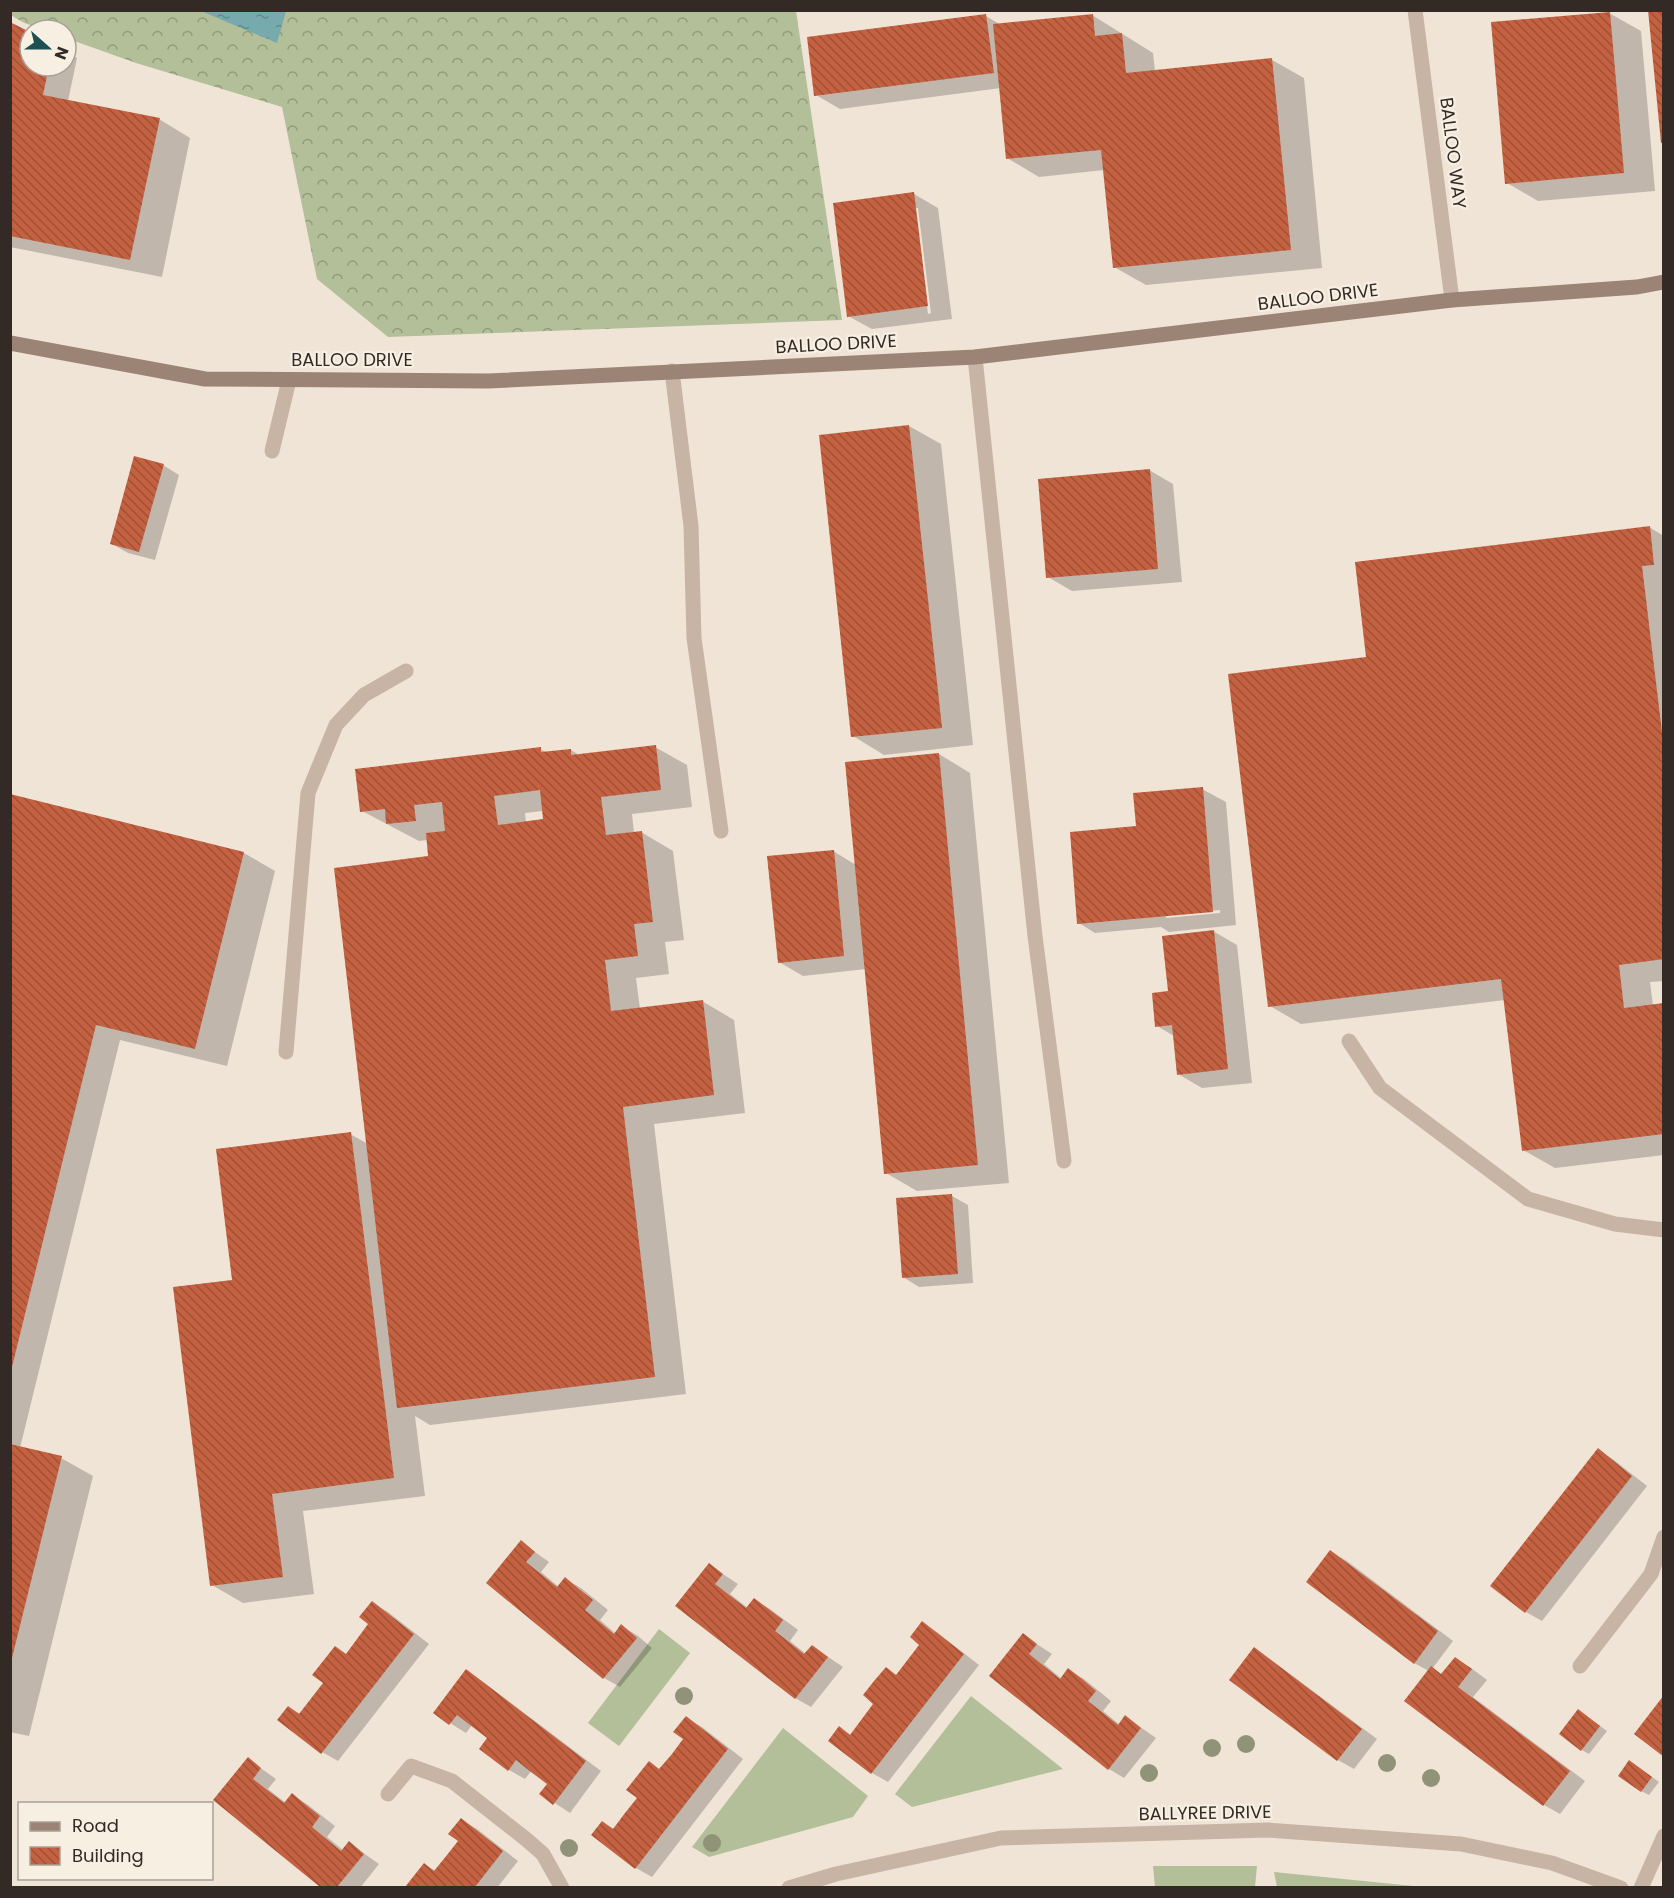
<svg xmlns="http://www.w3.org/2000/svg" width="1674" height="1898" viewBox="0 0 1674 1898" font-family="Poppins,sans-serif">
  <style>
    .grass { fill: #b2bf98 }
    .forest { fill: url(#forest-crowns) }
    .water { fill: url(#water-ripples) }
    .shadow { fill: #0003; fill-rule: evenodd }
    .building { fill: url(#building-back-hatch); fill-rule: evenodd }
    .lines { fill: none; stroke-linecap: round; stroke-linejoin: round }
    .lane { stroke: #c8b4a4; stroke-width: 15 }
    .street { stroke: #c8b4a4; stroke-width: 15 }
    .secondary { stroke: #9b8375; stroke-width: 15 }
    .tree { fill: #909378 }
    .labels { text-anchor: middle; stroke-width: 4.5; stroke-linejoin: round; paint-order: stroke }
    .street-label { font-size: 18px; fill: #332a25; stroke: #f8efe3 }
  </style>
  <defs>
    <pattern id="forest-crowns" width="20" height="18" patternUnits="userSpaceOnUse" patternTransform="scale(1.5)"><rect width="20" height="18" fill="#b2bf98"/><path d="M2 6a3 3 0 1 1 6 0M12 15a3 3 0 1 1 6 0" fill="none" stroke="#919b7c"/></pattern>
    <pattern id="water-ripples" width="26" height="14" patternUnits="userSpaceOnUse" patternTransform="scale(1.5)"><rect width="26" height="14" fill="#77aaad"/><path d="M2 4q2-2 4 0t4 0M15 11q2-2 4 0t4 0" fill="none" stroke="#628b8d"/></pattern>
    <pattern id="building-back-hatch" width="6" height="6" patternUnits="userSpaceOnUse" patternTransform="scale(1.5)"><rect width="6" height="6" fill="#c46141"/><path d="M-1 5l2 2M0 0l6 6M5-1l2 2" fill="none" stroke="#a05036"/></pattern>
  </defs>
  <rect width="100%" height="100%" fill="#f0e4d7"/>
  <g class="grass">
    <path d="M 659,1629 L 690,1653 L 619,1746 L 588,1723 Z"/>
    <path d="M 971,1696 L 1063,1769 L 912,1807 L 895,1794 Z"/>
    <path d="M 783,1728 L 868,1796 L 853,1817 L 709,1857 L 692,1847 Z"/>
    <path d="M 1153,1866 L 1257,1866 L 1255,1887 L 1155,1887 Z"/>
    <path d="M 1274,1872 L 1423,1887 L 1277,1887 Z"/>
  </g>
  <path class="forest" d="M 11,10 L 796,11 L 842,320 L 388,337 L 317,279 L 282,107 L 136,63 L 66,38 L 66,30 C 46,30 27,27 11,15 Z"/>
  <path class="water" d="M 201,11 L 286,11 L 277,43 Z"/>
  <g class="shadow">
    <path d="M 1609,13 L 1641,31 L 1655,191 L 1538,201 L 1507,183 Z"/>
    <path d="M 1092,15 L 1153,53 L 1155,71 L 1272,60 L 1304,78 L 1322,268 L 1146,285 L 1114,267 L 1104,170 L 1039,177 L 1007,158 L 1001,88 L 840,109 L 816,95 L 986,16 L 1001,25 Z"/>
    <path d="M 10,24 L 30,33 L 30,66 L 66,66 L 66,52 L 77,58 L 68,101 L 159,119 L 190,138 L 162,277 L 10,247 Z"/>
    <path d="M 914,194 L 938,208 L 952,319 L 872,329 L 848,316 ZM 915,208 L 918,208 L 931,313 L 928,314 Z"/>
    <path d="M 909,426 L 941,444 L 973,745 L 884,755 L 853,736 L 821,436 Z"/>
    <path d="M 163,465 L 179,475 L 155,560 L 128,553 L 112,544 Z"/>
    <path d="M 1149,470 L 1173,484 L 1182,582 L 1072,591 L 1048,577 Z"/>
    <path d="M 1649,527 L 1664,536 L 1664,981 L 1650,982 L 1653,1006 L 1664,1005 L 1664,1155 L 1555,1168 L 1523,1150 L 1505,1000 L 1301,1024 L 1270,1006 L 1368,659 Z"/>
    <path d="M 655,747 L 687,765 L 692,807 L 632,814 L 634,833 L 641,832 L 673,851 L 684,940 L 665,942 L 669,974 L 636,978 L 640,1009 L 702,1001 L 734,1020 L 745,1113 L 654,1124 L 686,1394 L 430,1425 L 415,1416 L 425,1496 L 303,1511 L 314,1594 L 243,1603 L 212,1585 L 234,1281 L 350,1134 L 368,1144 L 430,857 L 428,840 L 419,841 L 362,811 L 540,749 L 548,753 L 571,750 L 579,755 ZM 543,811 L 544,820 L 526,823 L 525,813 Z"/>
    <path d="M 939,754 L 970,773 L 1009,1183 L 917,1191 L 886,1173 L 866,969 L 803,976 L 779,962 L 833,851 L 856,865 Z"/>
    <path d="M 1202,789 L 1226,802 L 1236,925 L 1169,932 L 1161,927 L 1095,933 L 1079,923 L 1135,828 ZM 1220,910 L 1220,913 L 1166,918 L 1166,915 Z"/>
    <path d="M 10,796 L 244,853 L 275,871 L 227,1066 L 120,1040 L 20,1448 L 61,1458 L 93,1476 L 29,1736 L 10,1732 Z"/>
    <path d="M 1213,931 L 1237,945 L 1252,1083 L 1202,1088 L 1178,1074 L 1174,1036 L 1157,1026 L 1170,992 Z"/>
    <path d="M 952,1196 L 968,1205 L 973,1283 L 919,1287 L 903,1277 Z"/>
    <path d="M 1598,1450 L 1614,1460 L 1647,1486 L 1542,1621 L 1526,1612 Z"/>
    <path d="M 521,1542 L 549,1562 L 541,1572 L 559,1587 L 565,1579 L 581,1588 L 608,1610 L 600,1620 L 616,1634 L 622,1626 L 638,1636 L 652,1648 L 620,1687 L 604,1678 L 488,1583 Z"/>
    <path d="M 1331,1552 L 1347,1561 L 1453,1641 L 1432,1669 L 1443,1675 L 1455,1659 L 1471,1668 L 1487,1680 L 1473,1697 L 1585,1781 L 1560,1814 L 1544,1805 L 1406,1701 L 1429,1671 L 1414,1663 Z"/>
    <path d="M 709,1565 L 738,1584 L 730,1594 L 748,1608 L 754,1600 L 770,1609 L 798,1630 L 790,1641 L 806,1654 L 812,1646 L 843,1667 L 811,1707 L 795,1698 L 677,1606 Z"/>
    <path d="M 372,1603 L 388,1612 L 429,1644 L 338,1761 L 322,1752 L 289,1708 L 301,1714 L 371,1624 Z"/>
    <path d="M 922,1623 L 938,1633 L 979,1665 L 888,1782 L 872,1773 L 830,1740 L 840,1728 L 851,1735 L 876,1703 L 886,1669 L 897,1676 L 922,1645 Z"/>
    <path d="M 1023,1635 L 1052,1654 L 1044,1664 L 1062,1679 L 1068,1670 L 1084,1679 L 1111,1701 L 1103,1711 L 1120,1725 L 1126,1717 L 1156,1738 L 1124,1778 L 1109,1769 L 991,1676 Z"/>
    <path d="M 1254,1649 L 1270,1659 L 1377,1739 L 1354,1769 L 1338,1760 L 1232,1680 Z"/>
    <path d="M 466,1671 L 482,1681 L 601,1771 L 570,1813 L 541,1794 L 549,1784 L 532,1770 L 525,1779 L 509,1770 L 489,1738 L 472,1725 L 466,1733 L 450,1723 Z"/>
    <path d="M 1585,1715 L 1607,1731 L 1589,1754 L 1582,1750 Z"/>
    <path d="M 686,1718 L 702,1727 L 743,1759 L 652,1877 L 636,1868 L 603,1823 L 614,1829 L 685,1739 Z"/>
    <path d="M 248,1759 L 276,1779 L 268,1789 L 286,1803 L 292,1795 L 308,1805 L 335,1826 L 327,1837 L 343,1850 L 349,1843 L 379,1864 L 360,1888 L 323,1888 L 215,1800 Z"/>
    <path d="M 1637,1766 L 1659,1782 L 1649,1795 L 1641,1791 Z"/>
    <path d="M 461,1820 L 477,1829 L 518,1861 L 497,1888 L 406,1888 L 424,1865 L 436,1871 L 460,1841 Z"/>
  </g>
  <g class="building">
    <path d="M 1648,10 L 1664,10 L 1664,143 L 1661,143 Z"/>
    <path d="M 1610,12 L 1624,173 L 1505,184 L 1491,22 Z"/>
    <path d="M 986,14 L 994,73 L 814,96 L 807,37 Z"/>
    <path d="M 1093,14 L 1095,36 L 1122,33 L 1126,73 L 1272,58 L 1291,250 L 1113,268 L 1101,150 L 1006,159 L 993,24 Z"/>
    <path d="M 10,22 L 30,32 L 30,66 L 49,66 L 43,95 L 160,118 L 130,260 L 10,236 Z"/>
    <path d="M 914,192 L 928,306 L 847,317 L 833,203 Z"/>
    <path d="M 909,425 L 942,728 L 851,737 L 819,435 Z"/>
    <path d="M 134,456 L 164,464 L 139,552 L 110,544 Z"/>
    <path d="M 1150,469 L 1158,569 L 1046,578 L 1038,479 Z"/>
    <path d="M 1650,526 L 1654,565 L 1642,566 L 1664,749 L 1664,959 L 1619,965 L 1624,1008 L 1664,1003 L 1664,1134 L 1522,1151 L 1501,979 L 1268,1007 L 1228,674 L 1366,657 L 1355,562 Z"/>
    <path d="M 656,745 L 661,790 L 601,797 L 606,835 L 642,831 L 653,922 L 634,924 L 638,956 L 605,960 L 611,1011 L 703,1000 L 714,1095 L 623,1107 L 655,1377 L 397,1408 L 334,868 L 428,856 L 426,833 L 445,831 L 442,802 L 414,805 L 416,821 L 386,824 L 385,809 L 360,812 L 355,769 L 541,747 L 541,752 L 571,749 L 571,755 ZM 540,790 L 543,819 L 498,825 L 494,796 Z"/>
    <path d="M 939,753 L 978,1165 L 884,1174 L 845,762 Z"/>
    <path d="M 1203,787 L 1213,912 L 1077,924 L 1070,832 L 1136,826 L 1133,793 Z"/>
    <path d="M 10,794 L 244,852 L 195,1049 L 96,1025 L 11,1371 Z"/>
    <path d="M 834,850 L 844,956 L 778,963 L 767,856 Z"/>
    <path d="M 1214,930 L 1228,1069 L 1177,1075 L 1172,1025 L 1155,1027 L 1152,993 L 1168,991 L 1162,936 Z"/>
    <path d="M 351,1132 L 394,1478 L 272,1494 L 283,1577 L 210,1586 L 173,1287 L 232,1280 L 216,1149 Z"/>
    <path d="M 952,1194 L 958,1274 L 902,1278 L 896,1198 Z"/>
    <path d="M 10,1444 L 62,1456 L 11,1662 L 10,1662 Z"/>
    <path d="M 1598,1448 L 1632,1476 L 1525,1613 L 1490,1586 Z"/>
    <path d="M 521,1540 L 535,1552 L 526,1562 L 557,1587 L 565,1577 L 579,1589 L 593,1600 L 585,1610 L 614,1634 L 621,1624 L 637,1638 L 603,1679 L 486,1583 Z"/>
    <path d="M 1330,1550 L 1438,1631 L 1414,1664 L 1306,1582 Z"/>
    <path d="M 709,1563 L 723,1574 L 715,1584 L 746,1608 L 754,1598 L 783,1620 L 775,1631 L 804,1654 L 812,1645 L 828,1657 L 795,1699 L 675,1606 Z"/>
    <path d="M 372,1601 L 414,1634 L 321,1754 L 277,1720 L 288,1706 L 299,1714 L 323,1683 L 312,1675 L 335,1646 L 346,1654 L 368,1624 L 359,1617 Z"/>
    <path d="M 922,1621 L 964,1654 L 871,1774 L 828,1741 L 839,1726 L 850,1735 L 873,1704 L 863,1695 L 874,1681 L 886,1667 L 896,1675 L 919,1645 L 910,1637 Z"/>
    <path d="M 1023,1633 L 1037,1644 L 1029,1654 L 1060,1679 L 1068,1668 L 1082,1679 L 1096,1691 L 1088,1701 L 1118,1725 L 1125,1715 L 1141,1728 L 1108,1770 L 989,1676 Z"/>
    <path d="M 1254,1647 L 1362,1729 L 1337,1761 L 1229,1680 Z"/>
    <path d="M 1455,1657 L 1472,1669 L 1458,1687 L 1570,1771 L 1543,1806 L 1404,1701 L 1431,1666 L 1441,1674 Z"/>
    <path d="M 466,1669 L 586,1761 L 553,1805 L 539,1794 L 547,1784 L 531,1772 L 516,1760 L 508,1771 L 479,1749 L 487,1738 L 457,1715 L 449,1725 L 433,1713 Z"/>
    <path d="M 1664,1695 L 1664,1757 L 1634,1734 Z"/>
    <path d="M 1578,1709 L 1600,1726 L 1581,1751 L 1559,1734 Z"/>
    <path d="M 686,1716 L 728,1749 L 635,1869 L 591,1835 L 602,1821 L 613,1829 L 625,1813 L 637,1798 L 626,1790 L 649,1761 L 659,1769 L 672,1754 L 683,1739 L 673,1732 Z"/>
    <path d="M 248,1757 L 261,1768 L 253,1779 L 284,1803 L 292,1793 L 306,1805 L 320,1816 L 312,1827 L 341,1851 L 349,1841 L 364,1854 L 337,1887 L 320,1887 L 213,1800 Z"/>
    <path d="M 1629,1760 L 1652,1777 L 1641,1792 L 1618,1776 Z"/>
    <path d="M 461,1818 L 503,1851 L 475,1887 L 405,1887 L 424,1863 L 434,1871 L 447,1855 L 458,1841 L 448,1834 Z"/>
  </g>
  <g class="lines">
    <g class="lane">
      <path d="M 975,357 L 1035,936 L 1064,1161"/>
      <path d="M 672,371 L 691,526 L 694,638 L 721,831"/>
      <path d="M 272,451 L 289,380"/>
      <path d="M 1349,1041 L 1380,1088 L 1528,1199 L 1615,1224 L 1664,1230"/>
      <path d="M 286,1052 L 308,793 L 336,725 L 364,695 L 406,671"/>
    </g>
    <g class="street">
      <path d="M 1415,10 L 1452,300"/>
      <path d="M 1580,1666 L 1651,1574 L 1664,1537"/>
      <path d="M 388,1794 L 411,1766 L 452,1781 L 527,1840 L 543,1854 L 562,1888"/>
      <path d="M 789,1888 L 836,1874 L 1001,1838 L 1268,1830 L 1461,1844 L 1552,1863 L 1621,1888"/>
      <path d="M 1641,1888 L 1664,1836"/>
    </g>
    <path class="secondary" d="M 10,343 L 205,379 L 488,381 L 975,357 L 1452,300 L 1637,287 L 1664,282"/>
  </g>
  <g class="tree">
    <circle cx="684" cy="1696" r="9"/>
    <circle cx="1246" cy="1744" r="9"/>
    <circle cx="1212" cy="1748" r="9"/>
    <circle cx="1387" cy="1763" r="9"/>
    <circle cx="1149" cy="1773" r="9"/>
    <circle cx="1431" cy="1778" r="9"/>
    <circle cx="712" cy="1843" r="9"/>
    <circle cx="569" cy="1848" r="9"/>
  </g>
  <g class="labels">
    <g class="street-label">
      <text transform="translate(1453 153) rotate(83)" y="6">BALLOO WAY</text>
      <text transform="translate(1318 297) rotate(-7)" y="6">BALLOO DRIVE</text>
      <text transform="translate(836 344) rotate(-3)" y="6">BALLOO DRIVE</text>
      <text x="352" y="366">BALLOO DRIVE</text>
      <text transform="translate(1205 1813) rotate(-1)" y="6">BALLYREE DRIVE</text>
    </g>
  </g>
  <rect width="1674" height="1898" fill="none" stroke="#332a25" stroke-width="24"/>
  <rect x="18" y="1802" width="195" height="78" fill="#f8efe3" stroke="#a9a097" stroke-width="1.5"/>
  <rect x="30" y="1822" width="30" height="9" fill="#9b8375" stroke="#a9a097" stroke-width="1.5"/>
  <text x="72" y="1832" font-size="18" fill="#332a25">Road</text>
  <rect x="30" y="1847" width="30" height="18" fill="url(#building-back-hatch)" stroke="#a9a097" stroke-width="1.5"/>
  <text x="72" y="1862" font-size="18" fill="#332a25">Building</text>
  <g transform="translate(48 48) rotate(111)"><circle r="28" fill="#f8efe3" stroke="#a9a097" stroke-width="1.5"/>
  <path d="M0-4.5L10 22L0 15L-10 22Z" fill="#1c5053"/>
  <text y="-9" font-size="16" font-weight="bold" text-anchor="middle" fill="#332a25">N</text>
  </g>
</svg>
